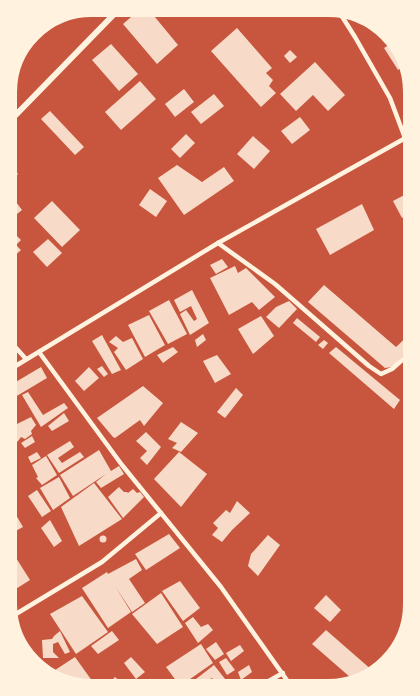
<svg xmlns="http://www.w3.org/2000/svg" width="420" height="696" viewBox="0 0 420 696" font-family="'Times New Roman',serif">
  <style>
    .building { fill: #f7dbc8 }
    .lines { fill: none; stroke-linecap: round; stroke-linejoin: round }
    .minor { stroke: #fff3e0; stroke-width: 4.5 }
    .secondary { stroke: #fff3e0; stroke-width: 6 }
    .rim { fill: none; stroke: #fff3e0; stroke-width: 6 }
  </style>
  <rect width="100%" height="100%" fill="#c8553d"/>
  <g class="building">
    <path d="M 145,5 L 178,45 L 157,64 L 123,24 Z"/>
    <path d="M 237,28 L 272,68 L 266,73 L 273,80 L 269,86 L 276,93 L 261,107 L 211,51 Z"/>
    <path d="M 395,41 L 408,59 L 409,63 L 398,70 L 384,48 Z"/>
    <path d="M 111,44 L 138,74 L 119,91 L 92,60 Z"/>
    <path d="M 290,50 L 297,57 L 290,63 L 284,56 Z"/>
    <path d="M 315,62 L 345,95 L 328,111 L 313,95 L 296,111 L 280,94 Z"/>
    <path d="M 140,81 L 156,99 L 121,130 L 105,112 Z"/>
    <path d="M 184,89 L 194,102 L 175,117 L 165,104 Z"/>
    <path d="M 214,94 L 224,106 L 201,124 L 191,112 Z"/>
    <path d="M 50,111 L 84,147 L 75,155 L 41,119 Z"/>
    <path d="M 300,117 L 310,130 L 292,144 L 281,131 Z"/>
    <path d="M 186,134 L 195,143 L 180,158 L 171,149 Z"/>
    <path d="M 253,136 L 270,151 L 254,169 L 237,154 Z"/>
    <path d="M 7,161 L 18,174 L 7,184 Z"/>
    <path d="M 177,165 L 202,182 L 224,167 L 234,181 L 184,215 L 158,178 Z"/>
    <path d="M 150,189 L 167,201 L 156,217 L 139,205 Z"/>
    <path d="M 7,190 L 22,210 L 7,222 Z"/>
    <path d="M 410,192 L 410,213 L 402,218 L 393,201 Z"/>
    <path d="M 52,201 L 80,230 L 62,247 L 34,218 Z"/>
    <path d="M 362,204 L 374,230 L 330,255 L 316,229 Z"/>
    <path d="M 14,233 L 21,240 L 16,245 L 21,250 L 8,262 L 7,239 Z"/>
    <path d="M 48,239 L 62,253 L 47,267 L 33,252 Z"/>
    <path d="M 222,259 L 228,267 L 216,274 L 210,265 Z"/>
    <path d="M 235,266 L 238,273 L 246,268 L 275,297 L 259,310 L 252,302 L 229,315 L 210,278 Z"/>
    <path d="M 324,285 L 396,347 L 412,332 L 412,350 L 409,350 L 392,367 L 385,368 L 308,302 Z"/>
    <path d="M 192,290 L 209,323 L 190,335 L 180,314 L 186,310 L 194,321 L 197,319 L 191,306 L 180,312 L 174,300 Z"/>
    <path d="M 169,300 L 187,334 L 168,344 L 149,311 Z"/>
    <path d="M 289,301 L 297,309 L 279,328 L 266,317 L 276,307 Z"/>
    <path d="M 149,315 L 165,345 L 145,357 L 128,325 Z"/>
    <path d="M 261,316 L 274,336 L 253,354 L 238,329 Z"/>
    <path d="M 297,318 L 320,337 L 316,342 L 293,323 Z"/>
    <path d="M 203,334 L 206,340 L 197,347 L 195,340 Z"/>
    <path d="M 102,335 L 121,370 L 112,374 L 92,341 Z"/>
    <path d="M 116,336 L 123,342 L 132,338 L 143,359 L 126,370 L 114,352 L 118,348 L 109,342 Z"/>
    <path d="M 324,340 L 328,343 L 323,349 L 318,345 Z"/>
    <path d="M 173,347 L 178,352 L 163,363 L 157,355 Z"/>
    <path d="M 336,347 L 400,400 L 394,409 L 329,353 Z"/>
    <path d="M 217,355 L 231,374 L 215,383 L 203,361 Z"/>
    <path d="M 102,366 L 108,374 L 104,377 L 97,369 Z"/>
    <path d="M 41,367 L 47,378 L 10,400 L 17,413 L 10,417 L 15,425 L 31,417 L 36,425 L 31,431 L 32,434 L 25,439 L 21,437 L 18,441 L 10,448 L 9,386 Z"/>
    <path d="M 89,367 L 99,378 L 84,391 L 75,381 Z"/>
    <path d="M 143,386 L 163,403 L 144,426 L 140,420 L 115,438 L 113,437 L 97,418 Z"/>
    <path d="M 236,388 L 243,395 L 225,418 L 217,412 Z"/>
    <path d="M 28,392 L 43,415 L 64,403 L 68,408 L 41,427 L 22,395 Z"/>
    <path d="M 64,413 L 69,421 L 52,431 L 48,426 Z"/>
    <path d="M 181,422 L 198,433 L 181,452 L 172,448 L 177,443 L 168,439 Z"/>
    <path d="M 146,432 L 161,447 L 147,465 L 140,458 L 147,451 L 136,441 Z"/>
    <path d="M 32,436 L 35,442 L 25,448 L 21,443 Z"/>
    <path d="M 70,441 L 74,447 L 58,458 L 62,463 L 80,452 L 84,457 L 59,473 L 47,455 Z"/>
    <path d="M 99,450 L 111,471 L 119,466 L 124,474 L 101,488 L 96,482 L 106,474 L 73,496 L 60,475 Z"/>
    <path d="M 37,452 L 41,458 L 31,463 L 28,457 Z"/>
    <path d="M 179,452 L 207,474 L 181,507 L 154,479 Z"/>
    <path d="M 46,456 L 57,475 L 42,485 L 36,478 L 38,477 L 32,465 Z"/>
    <path d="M 59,477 L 70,498 L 53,510 L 40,488 Z"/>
    <path d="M 94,483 L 122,519 L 79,546 L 61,507 Z"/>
    <path d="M 119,487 L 124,492 L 127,492 L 128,493 L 133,489 L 137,493 L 140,492 L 144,497 L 123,518 L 108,497 Z"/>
    <path d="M 37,490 L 51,511 L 42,517 L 28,496 Z"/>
    <path d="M 237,501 L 250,513 L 232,530 L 222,542 L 212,535 L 218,528 L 213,523 L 226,510 L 230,513 Z"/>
    <path d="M 12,508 L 23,527 L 10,534 L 10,509 Z"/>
    <path d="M 50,520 L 62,541 L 54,547 L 41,528 Z"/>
    <path d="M 169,534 L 180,548 L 146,570 L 135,554 Z"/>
    <path d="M 268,535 L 280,545 L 258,576 L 248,566 L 251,554 Z"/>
    <circle cx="103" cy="539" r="3.5"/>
    <path d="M 11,550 L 30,580 L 11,592 Z"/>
    <path d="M 136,559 L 142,570 L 129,579 L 145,603 L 132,612 L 115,586 L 131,612 L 108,628 L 82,588 L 107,572 L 108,574 Z"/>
    <path d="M 180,581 L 200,608 L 183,621 L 162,591 Z"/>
    <path d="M 161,593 L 183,627 L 157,644 L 132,614 Z"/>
    <path d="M 326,595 L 341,610 L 330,622 L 314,608 Z"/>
    <path d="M 82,596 L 108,632 L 76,654 L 50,614 Z"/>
    <path d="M 193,617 L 201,627 L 208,624 L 213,630 L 198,643 L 185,623 Z"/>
    <path d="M 326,630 L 373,671 L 358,684 L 312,644 Z"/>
    <path d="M 60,631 L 70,652 L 65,654 L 58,642 L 53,644 L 53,652 L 59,658 L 43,658 L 42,640 L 52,639 L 54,636 Z"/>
    <path d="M 112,631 L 119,640 L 98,654 L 91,646 Z"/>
    <path d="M 216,642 L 224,654 L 215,660 L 206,649 Z"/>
    <path d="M 201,644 L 213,663 L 180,686 L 166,667 Z"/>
    <path d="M 399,644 L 401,646 L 398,654 L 392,650 Z"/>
    <path d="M 240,645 L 244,651 L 231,661 L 226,653 Z"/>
    <path d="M 26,648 L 45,674 L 39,673 L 21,650 Z"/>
    <path d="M 75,657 L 95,685 L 89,690 L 81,690 L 46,676 Z"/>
    <path d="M 131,657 L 145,672 L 136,679 L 124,663 Z"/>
    <path d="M 226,658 L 235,670 L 227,675 L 219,662 Z"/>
    <path d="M 214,665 L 229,684 L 225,687 L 204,688 L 215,681 L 212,678 L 201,684 L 196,679 Z"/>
    <path d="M 249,665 L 252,672 L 241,680 L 238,672 Z"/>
    <path d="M 115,677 L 124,685 L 130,681 L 133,684 L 127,689 L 103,690 Z"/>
    <path d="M 146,679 L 152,689 L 133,689 Z"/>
  </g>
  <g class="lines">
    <g class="minor">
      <path d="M 336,7 L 355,37 L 390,98 L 405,138"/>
      <path d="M 218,243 L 275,284 L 369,366 L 381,374 L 392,369 L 411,352"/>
      <path d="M 8,339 L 26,359"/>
      <path d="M 39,352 L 122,465 L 221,587 L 291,686"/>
      <path d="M 9,370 L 218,243 L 409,136"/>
      <path d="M 11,617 L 102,562 L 161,513"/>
      <path d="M 258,687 L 283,673"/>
    </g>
    <path class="secondary" d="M 6,125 L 123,5"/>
  </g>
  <path d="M0 0H420V696H0ZM92 14H328A78 78 0 0 1 406 92V604A78 78 0 0 1 328 682H92A78 78 0 0 1 14 604V92A78 78 0 0 1 92 14Z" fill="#fff3e0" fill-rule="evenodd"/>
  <path class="rim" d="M92 14H328A78 78 0 0 1 406 92V604A78 78 0 0 1 328 682H92A78 78 0 0 1 14 604V92A78 78 0 0 1 92 14Z"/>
</svg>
